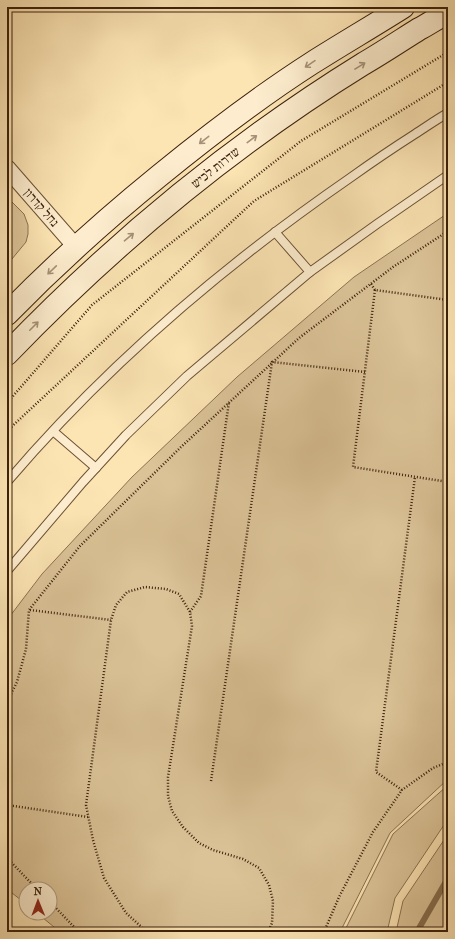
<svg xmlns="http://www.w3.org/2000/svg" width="455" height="939" viewBox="0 0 455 939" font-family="'IM FELL French Canon','Frank Ruhl Libre',serif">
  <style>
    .green { fill: #dbc397; stroke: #8b7252 }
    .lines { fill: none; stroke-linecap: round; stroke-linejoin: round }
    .stream { stroke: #876e4e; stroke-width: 6 }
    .lane-casing { stroke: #6b5236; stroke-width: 10 }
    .street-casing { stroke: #6b5236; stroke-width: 18 }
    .secondary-casing { stroke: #3b210c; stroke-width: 24 }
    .path { stroke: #3b210c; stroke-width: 2.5; stroke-dasharray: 1 2; stroke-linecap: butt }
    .lane { stroke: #fdedce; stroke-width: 8 }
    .street { stroke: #fdedce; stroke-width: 16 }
    .secondary { stroke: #fdedce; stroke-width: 22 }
    .oneway { stroke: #a69177 }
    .labels { text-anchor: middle; stroke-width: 3; stroke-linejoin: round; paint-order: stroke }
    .street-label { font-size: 13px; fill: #3b210c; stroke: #fdedce }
  </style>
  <rect width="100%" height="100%" fill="#fce4b3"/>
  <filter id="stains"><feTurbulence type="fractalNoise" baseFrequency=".005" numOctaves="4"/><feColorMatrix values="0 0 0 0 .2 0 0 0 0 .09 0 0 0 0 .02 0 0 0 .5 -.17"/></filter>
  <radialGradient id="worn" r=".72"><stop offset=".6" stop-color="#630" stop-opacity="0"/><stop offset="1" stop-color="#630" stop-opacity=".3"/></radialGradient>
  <g class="green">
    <path d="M 7,197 L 24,214 L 28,225 L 28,234 L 26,242 L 7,265 Z"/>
    <path d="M 448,213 L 448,779 L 390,833 L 340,932 L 60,932 L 37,913 L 50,913 L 50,889 L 26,889 L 26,904 L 7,889 L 7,620 L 42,574 L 132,477 L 237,377 L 354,277 Z"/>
    <path d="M 448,785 L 448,819 L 395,898 L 387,932 L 344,932 L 393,834 Z"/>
    <path d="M 448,834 L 448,932 L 396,932 L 403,901 Z"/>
  </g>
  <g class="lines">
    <path class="stream" d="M 417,932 L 418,930 L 448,878"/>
    <defs>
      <g id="lane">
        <path d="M 275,232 L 310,272"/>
        <path d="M 53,431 L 96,468"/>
        <path d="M 7,482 C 106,366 224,265 350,178 C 371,163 393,148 415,134 C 426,127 437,119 448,113"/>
        <path d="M 7,571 L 83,482 L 126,435 L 187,376 L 310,272 L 377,224 L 448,175"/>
      </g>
      <path id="street" d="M 7,168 L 76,247"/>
      <g id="secondary">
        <path d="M 7,314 C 55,265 106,219 159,176 C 208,136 259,97 312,63 C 342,44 373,26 403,7"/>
        <path d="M 7,354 C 113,244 232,145 363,64 C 382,53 400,41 419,29 C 429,24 438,17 448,13"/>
      </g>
    </defs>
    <use href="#lane" class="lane-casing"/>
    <use href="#street" class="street-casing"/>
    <use href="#secondary" class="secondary-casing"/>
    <g class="path">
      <path d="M 371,284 L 375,290 L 448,300"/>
      <path d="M 375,290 L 353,467 L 448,482"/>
      <path d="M 7,403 L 92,305 L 301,141 L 448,52"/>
      <path d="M 7,431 L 254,201 L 448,82"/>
      <path d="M 30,610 L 111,620"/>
      <path d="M 190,612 L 201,596 L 229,402"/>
      <path d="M 7,702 L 17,682 L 26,649 L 29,610 L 80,546 L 181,447 L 299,338 L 393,267 L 448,231"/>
      <path d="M 211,781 L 272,362 L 365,372"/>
      <path d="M 402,790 L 376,772 L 415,477"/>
      <path d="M 7,805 L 88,817"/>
      <path d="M 7,858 L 37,889"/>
      <path d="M 50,902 L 79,932"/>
      <path d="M 147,932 L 126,913 L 104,878 L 93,840 L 86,805 L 111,620 L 116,605 L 127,592 L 145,587 L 166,589 L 179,594 L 190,612 L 192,626 L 168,777 L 168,796 L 172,811 L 183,827 L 199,843 L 213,850 L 243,859 L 259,868 L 269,885 L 273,901 L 272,923 L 268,932"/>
      <path d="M 324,932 L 339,897 L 373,832 L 402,790 L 433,768 L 448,762"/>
    </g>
    <use href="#lane" class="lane"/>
    <use href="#street" class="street"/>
    <use href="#secondary" class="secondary"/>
  </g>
  <defs><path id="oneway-shaft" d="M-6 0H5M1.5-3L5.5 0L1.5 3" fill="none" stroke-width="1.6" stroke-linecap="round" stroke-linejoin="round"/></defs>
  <g class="oneway">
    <use href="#oneway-shaft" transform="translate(310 64) rotate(146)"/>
    <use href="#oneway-shaft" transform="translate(360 66) rotate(-32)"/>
    <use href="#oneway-shaft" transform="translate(252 139) rotate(-37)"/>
    <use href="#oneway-shaft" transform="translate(204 140) rotate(142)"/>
    <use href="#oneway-shaft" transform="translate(129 237) rotate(-40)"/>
    <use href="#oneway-shaft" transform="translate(52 270) rotate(136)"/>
    <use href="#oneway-shaft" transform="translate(34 326) rotate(-45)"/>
  </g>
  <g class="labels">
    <g class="street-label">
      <text transform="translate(215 167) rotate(-38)" y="5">שדרות לכיש</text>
      <text transform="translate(42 207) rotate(49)" y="5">נחל קדרון</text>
    </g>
  </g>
  <rect width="455" height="939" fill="none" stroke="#fce4b3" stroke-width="24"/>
  <rect x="8" y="8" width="439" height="923" fill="none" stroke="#3b210c" stroke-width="2"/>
  <rect x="12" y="12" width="431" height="915" fill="none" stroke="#3b210c"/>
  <g transform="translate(38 901) rotate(359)"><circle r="19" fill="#fdedce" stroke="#af9b80"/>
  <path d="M0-3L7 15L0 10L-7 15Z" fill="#8f2418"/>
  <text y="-6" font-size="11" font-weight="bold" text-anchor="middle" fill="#3b210c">N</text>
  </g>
  <rect width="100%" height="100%" filter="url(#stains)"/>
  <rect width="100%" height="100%" fill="url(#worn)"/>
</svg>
